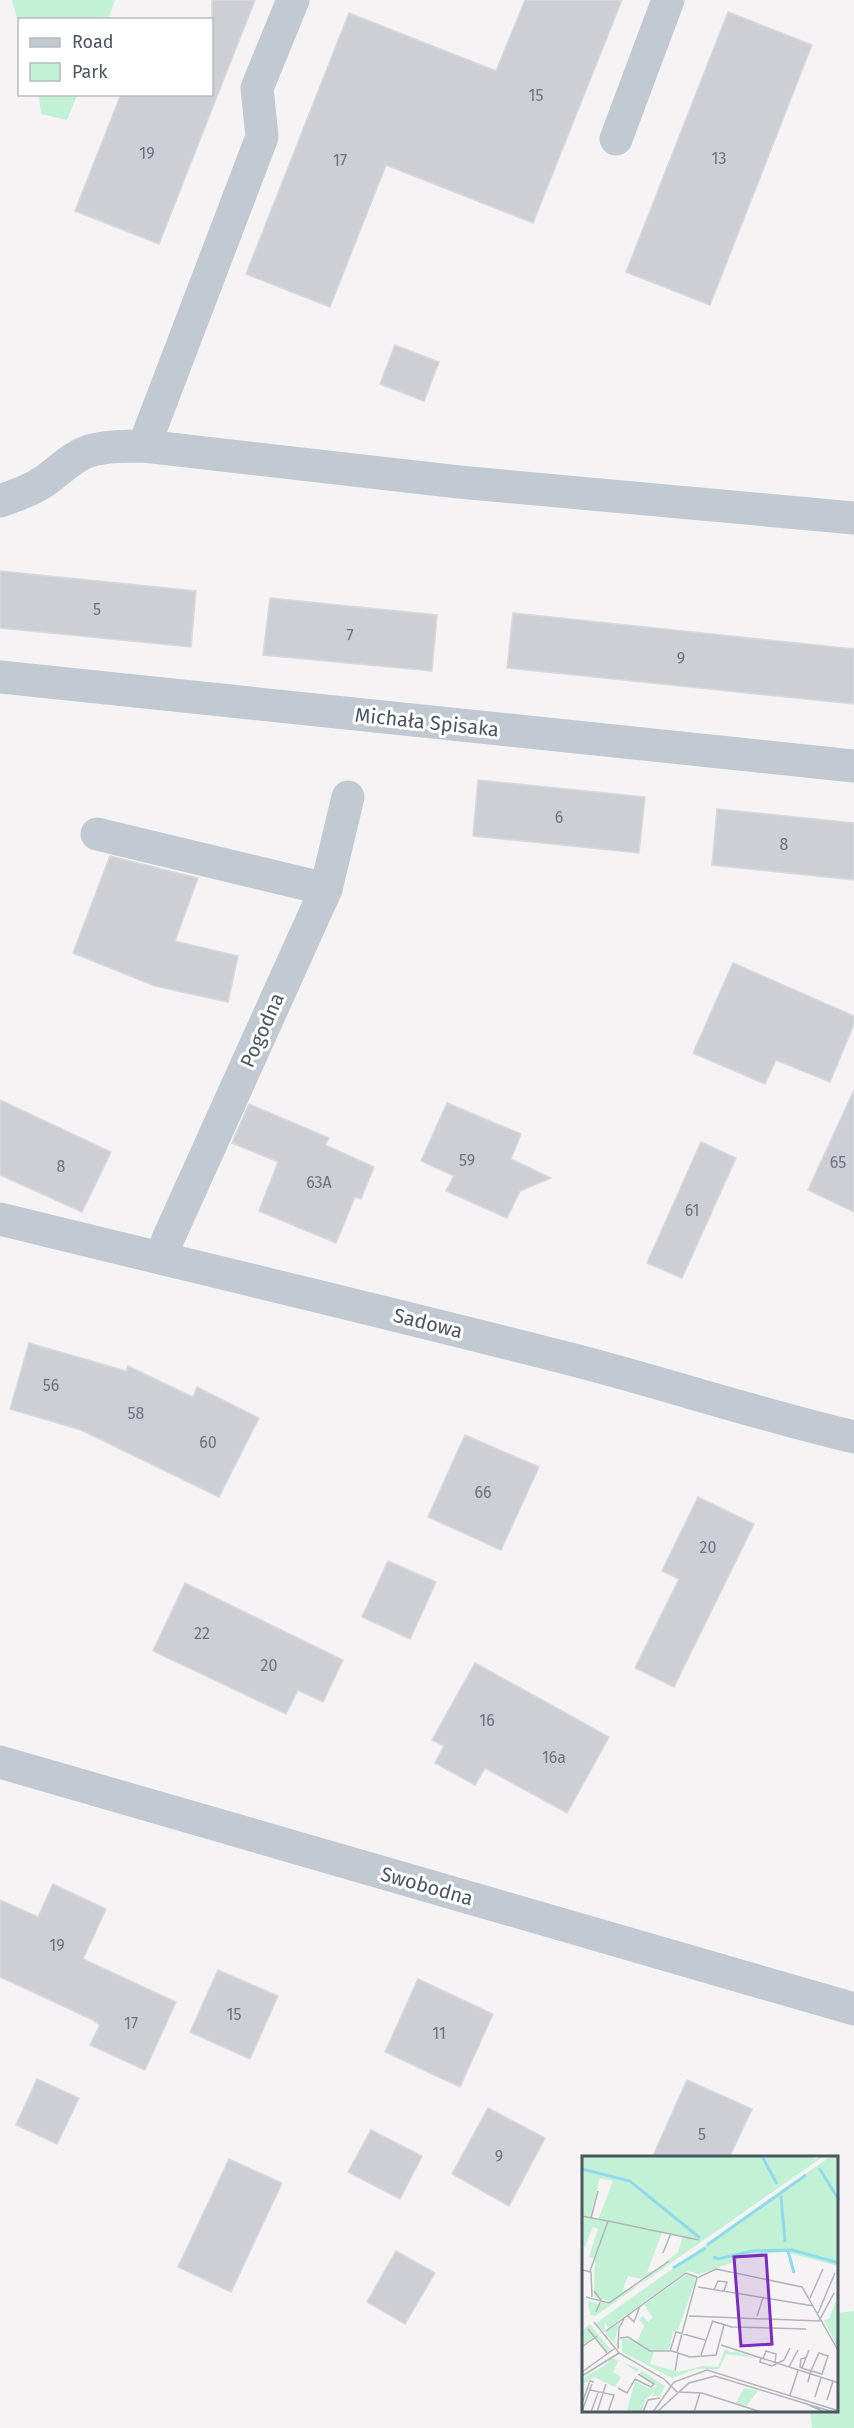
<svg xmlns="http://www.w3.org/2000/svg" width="854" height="2428" viewBox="0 0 854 2428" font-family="'Fira Sans',sans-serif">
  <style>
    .green { fill: #c3f1d5 }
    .building { fill: #cdcfd5; stroke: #d7d9de; stroke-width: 1.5 }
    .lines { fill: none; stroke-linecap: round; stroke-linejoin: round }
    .minor { stroke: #c1cad2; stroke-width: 33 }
    .labels { text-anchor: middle; stroke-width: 6; stroke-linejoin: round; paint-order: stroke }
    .number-label { font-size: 16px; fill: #6b747e }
    .street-label { font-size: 20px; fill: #4a5661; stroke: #fff }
    .inset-river { fill: none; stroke: #90daee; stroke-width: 3 }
    .inset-road { fill: none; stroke: #b1b4b9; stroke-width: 1.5 }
    .view { fill: #7b2cbf; fill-opacity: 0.15; stroke: #7b2cbf; stroke-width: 3 }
    .inset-edge { fill: none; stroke: #4a5661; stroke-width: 3 }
  </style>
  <rect width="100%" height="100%" fill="#f5f3f3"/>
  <g class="green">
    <path d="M 12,0 L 115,0 L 108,19 L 20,20 L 19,25 Z"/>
    <path d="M 39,95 L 77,95 L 67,120 L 41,114 Z"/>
    <path d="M 854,2311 L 854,2428 L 812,2428 L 810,2412 L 838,2412 L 838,2313 Z"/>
  </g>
  <g class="building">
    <path d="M 212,0 L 255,0 L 159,244 L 75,211 L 121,94 L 212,94 Z"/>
    <path d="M 525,0 L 622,0 L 533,223 L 386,165 L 330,307 L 246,274 L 349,13 L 496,71 Z"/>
    <path d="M 728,12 L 812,45 L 710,305 L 626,272 Z"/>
    <path d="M 395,345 L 439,362 L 424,401 L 380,384 Z"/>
    <path d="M 0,571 L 196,591 L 191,647 L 0,628 Z"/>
    <path d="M 270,598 L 437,615 L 432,671 L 263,655 Z"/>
    <path d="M 513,613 L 854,649 L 854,704 L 507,668 Z"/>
    <path d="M 478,780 L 645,797 L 639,853 L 473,836 Z"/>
    <path d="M 717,809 L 854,823 L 854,880 L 712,865 Z"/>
    <path d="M 110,856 L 198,878 L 175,941 L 238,956 L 228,1002 L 155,986 L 73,953 Z"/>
    <path d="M 733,963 L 854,1016 L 854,1024 L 830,1082 L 776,1060 L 765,1084 L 693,1053 Z"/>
    <path d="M 854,1090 L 854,1212 L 808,1190 Z"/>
    <path d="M 0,1100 L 111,1152 L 82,1212 L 0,1175 Z"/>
    <path d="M 447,1103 L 521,1134 L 511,1159 L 551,1178 L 520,1191 L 507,1218 L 446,1191 L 454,1176 L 421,1161 Z"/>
    <path d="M 249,1104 L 329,1138 L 325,1145 L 374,1167 L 361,1199 L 355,1197 L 336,1243 L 259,1211 L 278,1162 L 232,1143 Z"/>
    <path d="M 701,1142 L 736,1158 L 682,1278 L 647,1263 Z"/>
    <path d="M 29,1343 L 126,1371 L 128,1366 L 193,1397 L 197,1387 L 259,1418 L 219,1497 L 81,1430 L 10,1409 Z"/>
    <path d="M 465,1435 L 539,1467 L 501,1550 L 428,1517 Z"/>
    <path d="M 698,1497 L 754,1524 L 674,1687 L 635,1668 L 679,1579 L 662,1571 Z"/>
    <path d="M 388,1561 L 436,1582 L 410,1639 L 362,1617 Z"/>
    <path d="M 185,1583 L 343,1660 L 323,1702 L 298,1690 L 286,1714 L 153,1651 Z"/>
    <path d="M 475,1663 L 609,1737 L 567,1813 L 485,1768 L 475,1785 L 435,1763 L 444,1746 L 432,1740 Z"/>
    <path d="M 53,1884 L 106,1909 L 83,1959 L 176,2002 L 145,2070 L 90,2045 L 100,2025 L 91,2019 L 0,1977 L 0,1900 L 38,1917 Z"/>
    <path d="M 218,1970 L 278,1996 L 250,2059 L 190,2032 Z"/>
    <path d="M 418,1979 L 493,2014 L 460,2087 L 385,2052 Z"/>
    <path d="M 37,2079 L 79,2098 L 57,2144 L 16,2125 Z"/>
    <path d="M 687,2080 L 752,2109 L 729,2158 L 652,2158 Z"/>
    <path d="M 488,2108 L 545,2138 L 509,2206 L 452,2174 Z"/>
    <path d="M 371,2130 L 422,2156 L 400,2199 L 348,2172 Z"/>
    <path d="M 229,2159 L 282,2183 L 231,2292 L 178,2267 Z"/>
    <path d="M 396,2251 L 435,2273 L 405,2324 L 367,2302 Z"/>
  </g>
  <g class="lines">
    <g class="minor">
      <path d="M 616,139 L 668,0"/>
      <path d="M 144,446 L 262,137 L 257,88 L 293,0"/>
      <path d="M 0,501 C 17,495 32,490 46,480 C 60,470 72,457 89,451 C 107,446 125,446 144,446 L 459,482 L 854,518"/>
      <path d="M 0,677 L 854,766"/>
      <path d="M 97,834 L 326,889"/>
      <path d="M 0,1219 C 191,1266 383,1311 574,1360 C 667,1384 760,1415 854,1437"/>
      <path d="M 162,1258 L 168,1239 L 326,889 L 348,797"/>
      <path d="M 0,1762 L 854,2009"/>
    </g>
  </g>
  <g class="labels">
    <g class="number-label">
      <text x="536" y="101">15</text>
      <text x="147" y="159">19</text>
      <text x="719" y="164">13</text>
      <text x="340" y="166">17</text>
      <text x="97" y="615">5</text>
      <text x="350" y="641">7</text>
      <text x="681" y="664">9</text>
      <text x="559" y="823">6</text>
      <text x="784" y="850">8</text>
      <text x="467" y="1166">59</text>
      <text x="838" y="1168">65</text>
      <text x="61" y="1172">8</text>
      <text x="319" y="1188">63A</text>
      <text x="692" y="1216">61</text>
      <text x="51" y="1391">56</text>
      <text x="136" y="1419">58</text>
      <text x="208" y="1448">60</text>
      <text x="483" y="1498">66</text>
      <text x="708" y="1553">20</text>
      <text x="202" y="1639">22</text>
      <text x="269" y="1671">20</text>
      <text x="487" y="1726">16</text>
      <text x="554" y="1763">16a</text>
      <text x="57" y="1951">19</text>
      <text x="234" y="2020">15</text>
      <text x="131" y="2029">17</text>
      <text x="439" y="2039">11</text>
      <text x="702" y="2140">5</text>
      <text x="499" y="2162">9</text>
    </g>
    <g class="street-label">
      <text transform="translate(427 722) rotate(6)" y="7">Michała Spisaka</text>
      <text transform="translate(262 1030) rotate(-66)" y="7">Pogodna</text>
      <text transform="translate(428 1323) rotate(14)" y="7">Sadowa</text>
      <text transform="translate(427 1886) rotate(16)" y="7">Swobodna</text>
    </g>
  </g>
  <g transform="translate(582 2156)">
    <rect width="256" height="256" fill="#f5f3f3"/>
    <path d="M 0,0 L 227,0 L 233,3 L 242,0 L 13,160 L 8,159 L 6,144 L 17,148 L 28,145 L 12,141 L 13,102 L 7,101 L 16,73 L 11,71 L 3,91 L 0,90 ZM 18,22 L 31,25 L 16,64 L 8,62 ZM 80,76 L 101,80 L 96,96 L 56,130 L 40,136 L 46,120 L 61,123 L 54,130 L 75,113 L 65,117 ZM 249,0 L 256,0 L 256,110 L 203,96 L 154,100 L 155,105 L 117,118 L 105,115 L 26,172 L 23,166 L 23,175 L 38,166 L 32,186 L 35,188 L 35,178 L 36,188 L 35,190 L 14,167 ZM 105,118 L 114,121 L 113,126 L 96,174 L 91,176 L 87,194 L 72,195 L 68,208 L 96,216 L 121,210 L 136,211 L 143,193 L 148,196 L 156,196 L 173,202 L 144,198 L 137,213 L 114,213 L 90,222 L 40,196 L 40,182 L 55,186 L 62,170 L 57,163 L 61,160 L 66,166 L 71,162 L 62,149 ZM 256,139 L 256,192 L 242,164 L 247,163 ZM 8,168 L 28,193 L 25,196 L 10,176 L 13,180 L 0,190 L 0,175 ZM 28,201 L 57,213 L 55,216 L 37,204 L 31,216 L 39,221 L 33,231 L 12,221 L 0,229 L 0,223 L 26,207 ZM 59,214 L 83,230 L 78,240 L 71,240 L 72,236 L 63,244 L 60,256 L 48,256 L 45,255 L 53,225 L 67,233 L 75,230 L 58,218 ZM 162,232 L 176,235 L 164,250 L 154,247 Z" fill="#c3f1d5" fill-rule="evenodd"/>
    <path class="inset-river" d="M 181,2 L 195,28M 237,12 L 257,44M 0,13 L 48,25 L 118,82M 199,40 L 203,86M 125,89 L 224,19M 206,95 L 212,117M 131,101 L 136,103 L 170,95 L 210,94 L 257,107M 91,112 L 124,92"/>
    <path class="inset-road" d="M 0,60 L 26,65 L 8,115M 9,62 L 16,35M 26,65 L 117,84M 81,97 L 89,77M 0,114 L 9,116 L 10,141M 116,131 L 232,150M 132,134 L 136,125 L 145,126 L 142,135M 12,135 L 19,144 L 14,156M 4,141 L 27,147 L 87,105M 228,142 L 241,113M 236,157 L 253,117M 45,159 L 52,166 L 58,150M 107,160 L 237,165 L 252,137M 175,160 L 181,142M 130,165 L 150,171 L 224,173M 12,166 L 37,197 L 82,223 L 95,236 L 120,237 L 179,256M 6,173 L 25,197M 24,175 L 104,117 L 115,121M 38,182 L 46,181 L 68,195 L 90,195 L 108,201 L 134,199 L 142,169M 139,189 L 257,227M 0,191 L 15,180M 36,193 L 37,172 L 42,163M 88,195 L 94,176 L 123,184M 95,196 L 115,122 L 134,113 L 220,131 L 257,196M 119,199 L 131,164M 225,201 L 219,203 L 218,211 L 220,212 L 229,215 L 233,216 L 240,218 L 246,200 L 237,197 L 235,201 L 232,208 L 231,210 L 229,215 L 228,218 L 226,226M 179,202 L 178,206 L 190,210 L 202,204 L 208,192M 181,203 L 184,195 L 194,198 L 193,206M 207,211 L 216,194M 220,212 L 227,194M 93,215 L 96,197M 0,216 L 32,193M 0,220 L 37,197M 53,223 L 69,231 L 72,228 L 56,218M 36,232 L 45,237 L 53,223M 8,234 L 32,239 L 26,256M 208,239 L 216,215M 233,241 L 239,222M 245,244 L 251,225M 0,247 L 8,225 L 12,226M 225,248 L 242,256M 0,255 L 10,228M 9,256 L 16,237M 15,256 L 24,228M 61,256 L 66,244 L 78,242M 71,256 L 92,226 L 125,214 L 257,255M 75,256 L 107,227 L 133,220 L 251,256M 112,256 L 118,237"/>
    <path class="view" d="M 184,99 L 190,188 L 159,190 L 152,101 Z"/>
    <rect width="256" height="256" class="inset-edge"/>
  </g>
  <rect x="18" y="18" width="195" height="78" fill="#ffffff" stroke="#b7bbc0" stroke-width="1.5"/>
  <rect x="30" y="38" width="30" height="9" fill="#c1cad2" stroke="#b7bbc0" stroke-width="1.5"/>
  <text x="72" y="48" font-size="18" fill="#4a5661">Road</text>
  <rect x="30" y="63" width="30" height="18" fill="#c3f1d5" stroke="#b7bbc0" stroke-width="1.5"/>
  <text x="72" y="78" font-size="18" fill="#4a5661">Park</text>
</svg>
